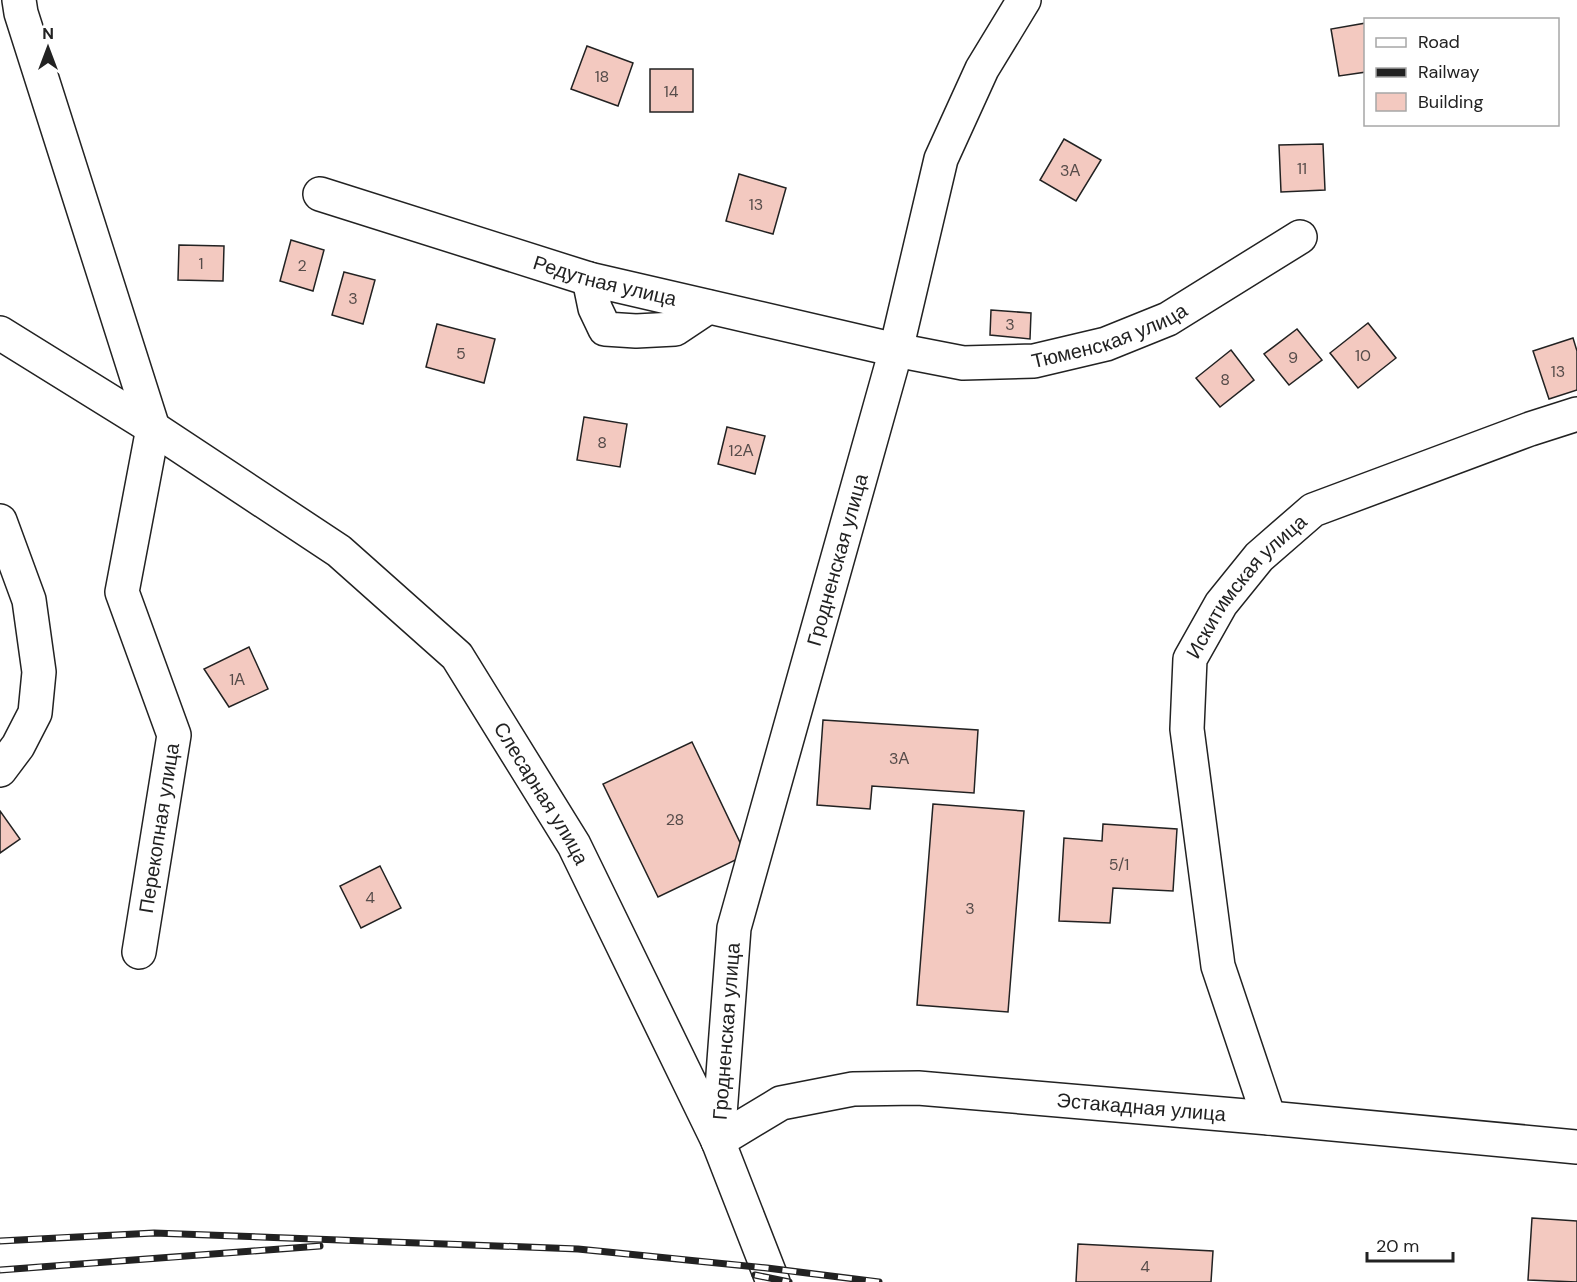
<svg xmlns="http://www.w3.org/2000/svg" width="1577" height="1282" viewBox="0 0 1577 1282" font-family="'DM Sans',sans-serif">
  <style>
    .building { fill: #f3c9c0; stroke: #222; stroke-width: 1.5 }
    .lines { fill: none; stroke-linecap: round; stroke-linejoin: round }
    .minor-casing { stroke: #222; stroke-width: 36 }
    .major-casing { stroke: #222; stroke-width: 36 }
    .minor { stroke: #fff; stroke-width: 33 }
    .major { stroke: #fff; stroke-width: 33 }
    .rail-casing { stroke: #222; stroke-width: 7 }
    .rail { stroke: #fff; stroke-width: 4.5; stroke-dasharray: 14; stroke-linecap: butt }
    .labels { text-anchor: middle; stroke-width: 4.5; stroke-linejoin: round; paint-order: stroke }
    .number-label { font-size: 16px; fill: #564c4a }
    .street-label { font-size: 20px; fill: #222; stroke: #fff }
  </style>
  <rect width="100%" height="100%" fill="#fff"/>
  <g class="building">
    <path d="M 1366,23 L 1366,72 L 1339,76 L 1331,29 Z"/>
    <path d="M 587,46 L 633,63 L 618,106 L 571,89 Z"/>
    <rect x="650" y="69" width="43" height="43"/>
    <path d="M 1064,139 L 1101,160 L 1076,201 L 1040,180 Z"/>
    <path d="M 1323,144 L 1325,190 L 1281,192 L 1279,145 Z"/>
    <path d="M 739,174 L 786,188 L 773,234 L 726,221 Z"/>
    <path d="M 291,240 L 324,250 L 313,291 L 280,281 Z"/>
    <path d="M 179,245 L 224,246 L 223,281 L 178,280 Z"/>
    <path d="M 344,272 L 375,280 L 363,324 L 332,315 Z"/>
    <path d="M 991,310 L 1031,313 L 1030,339 L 990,335 Z"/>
    <path d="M 1368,323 L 1396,358 L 1358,388 L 1330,353 Z"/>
    <path d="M 437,324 L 495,339 L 484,383 L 426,367 Z"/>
    <path d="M 1297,329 L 1322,360 L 1289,385 L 1264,354 Z"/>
    <path d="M 1573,338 L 1577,351 L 1577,390 L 1549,399 L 1533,351 Z"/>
    <path d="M 1231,350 L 1254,380 L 1220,407 L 1196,378 Z"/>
    <path d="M 584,417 L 627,424 L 620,467 L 577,460 Z"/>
    <path d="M 727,427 L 765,436 L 755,474 L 718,464 Z"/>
    <path d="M 249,647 L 268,689 L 229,707 L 204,669 Z"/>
    <path d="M 823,720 L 978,730 L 974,793 L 872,786 L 870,809 L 817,805 Z"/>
    <path d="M 692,742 L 746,855 L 658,897 L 603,784 Z"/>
    <path d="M 933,804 L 1024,811 L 1008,1012 L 917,1005 Z"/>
    <path d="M 0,811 L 20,839 L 0,853 Z"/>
    <path d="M 1103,824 L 1177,829 L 1173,891 L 1113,888 L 1110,923 L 1059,921 L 1064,838 L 1102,841 Z"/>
    <path d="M 380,866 L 401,908 L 361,928 L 340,886 Z"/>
    <path d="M 1532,1218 L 1577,1221 L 1577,1282 L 1528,1280 Z"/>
    <path d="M 1078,1244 L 1213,1251 L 1211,1282 L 1076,1282 Z"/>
  </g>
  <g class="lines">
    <defs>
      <g id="minor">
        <path d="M 19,0 L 21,13 L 153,428 L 122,592 L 174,735 L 139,952"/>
        <path id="s1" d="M 320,194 L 589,279 L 896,350 L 963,363 L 1034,361 L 1106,344 L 1168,319 L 1300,237"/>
        <path d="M 589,279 L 595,308 L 605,329 L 636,331 L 675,329 L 708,307"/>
        <path d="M 0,333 L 153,428"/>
        <path d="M 0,521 L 29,600 L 39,672 L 35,713 L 18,746 L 0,770"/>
        <path id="s2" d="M 1269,1118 L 1218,966 L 1187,729 L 1190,659 L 1221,604 L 1259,557 L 1313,510 L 1530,429 L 1577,414"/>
        <path id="s3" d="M 718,1141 L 734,928 L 896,350 L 941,159 L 982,69 L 1024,0"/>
        <path id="s4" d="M 718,1141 L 781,1103 L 853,1089 L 918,1088 L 1269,1118 L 1577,1147"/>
      </g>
      <g id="major">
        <path id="s5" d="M 153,428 L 339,551 L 457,656 L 574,845 L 718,1141 L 773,1282"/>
      </g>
    </defs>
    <use href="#minor" class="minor-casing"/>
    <use href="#major" class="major-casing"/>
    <use href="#minor" class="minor"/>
    <use href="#major" class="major"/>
    <defs>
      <g id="rail">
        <path d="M 0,1241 L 154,1233 L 578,1249 L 767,1268 L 879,1282"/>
        <path d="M 0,1270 L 320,1246"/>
        <path d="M 755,1275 L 789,1282"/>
      </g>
    </defs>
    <use href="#rail" class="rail-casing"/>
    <use href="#rail" class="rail"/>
  </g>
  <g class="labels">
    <g class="number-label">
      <text x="602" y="82">18</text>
      <text x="671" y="97">14</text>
      <text x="1302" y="174">11</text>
      <text x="1070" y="176">3А</text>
      <text x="756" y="210">13</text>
      <text x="201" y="269">1</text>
      <text x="302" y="271">2</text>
      <text x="353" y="304">3</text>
      <text x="1010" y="330">3</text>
      <text x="461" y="359">5</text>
      <text x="1363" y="361">10</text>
      <text x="1293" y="363">9</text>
      <text x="1558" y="377">13</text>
      <text x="1225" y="385">8</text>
      <text x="602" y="448">8</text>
      <text x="741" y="456">12А</text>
      <text x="237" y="685">1А</text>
      <text x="899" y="764">3А</text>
      <text x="675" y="825">28</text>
      <text x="1119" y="870">5/1</text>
      <text x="370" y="903">4</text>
      <text x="970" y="914">3</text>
      <text x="1145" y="1272">4</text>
    </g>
    <g class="street-label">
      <text dy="7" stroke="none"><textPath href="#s1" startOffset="298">Редутная улица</textPath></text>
      <text dy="7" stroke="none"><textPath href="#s1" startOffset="816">Тюменская улица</textPath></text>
      <text dy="7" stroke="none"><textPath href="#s3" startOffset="596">Гродненская улица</textPath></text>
      <text dy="7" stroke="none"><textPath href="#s2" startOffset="562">Искитимская улица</textPath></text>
      <text dy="7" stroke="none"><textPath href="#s5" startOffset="542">Слесарная улица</textPath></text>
      <text transform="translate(159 828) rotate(-81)" y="7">Перекопная улица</text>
      <text dy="7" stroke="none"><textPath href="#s3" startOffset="110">Гродненская улица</textPath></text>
      <text dy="7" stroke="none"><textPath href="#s4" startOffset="436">Эстакадная улица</textPath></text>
    </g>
  </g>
  <rect x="1364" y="18" width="195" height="108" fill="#ffffff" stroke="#a7a7a7" stroke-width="1.5"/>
  <rect x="1376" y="38" width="30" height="9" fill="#ffffff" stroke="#a7a7a7" stroke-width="1.5"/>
  <text x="1418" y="48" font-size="18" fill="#222222">Road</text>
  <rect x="1376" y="68" width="30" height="9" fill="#222222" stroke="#a7a7a7" stroke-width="1.5"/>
  <text x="1418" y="78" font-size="18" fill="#222222">Railway</text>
  <rect x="1376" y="93" width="30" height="18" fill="#f3c9c0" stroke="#a7a7a7" stroke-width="1.5"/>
  <text x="1418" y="108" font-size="18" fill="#222222">Building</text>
  <g transform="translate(48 48)" stroke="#ffffff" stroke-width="4.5" paint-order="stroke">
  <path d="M0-4.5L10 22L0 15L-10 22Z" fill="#222222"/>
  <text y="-9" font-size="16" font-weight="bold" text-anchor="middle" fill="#222222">N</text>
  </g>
  <path d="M1367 1252v9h86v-9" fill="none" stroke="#222222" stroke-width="3"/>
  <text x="1376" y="1252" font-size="18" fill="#222222" stroke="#ffffff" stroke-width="4.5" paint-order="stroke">20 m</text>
</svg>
